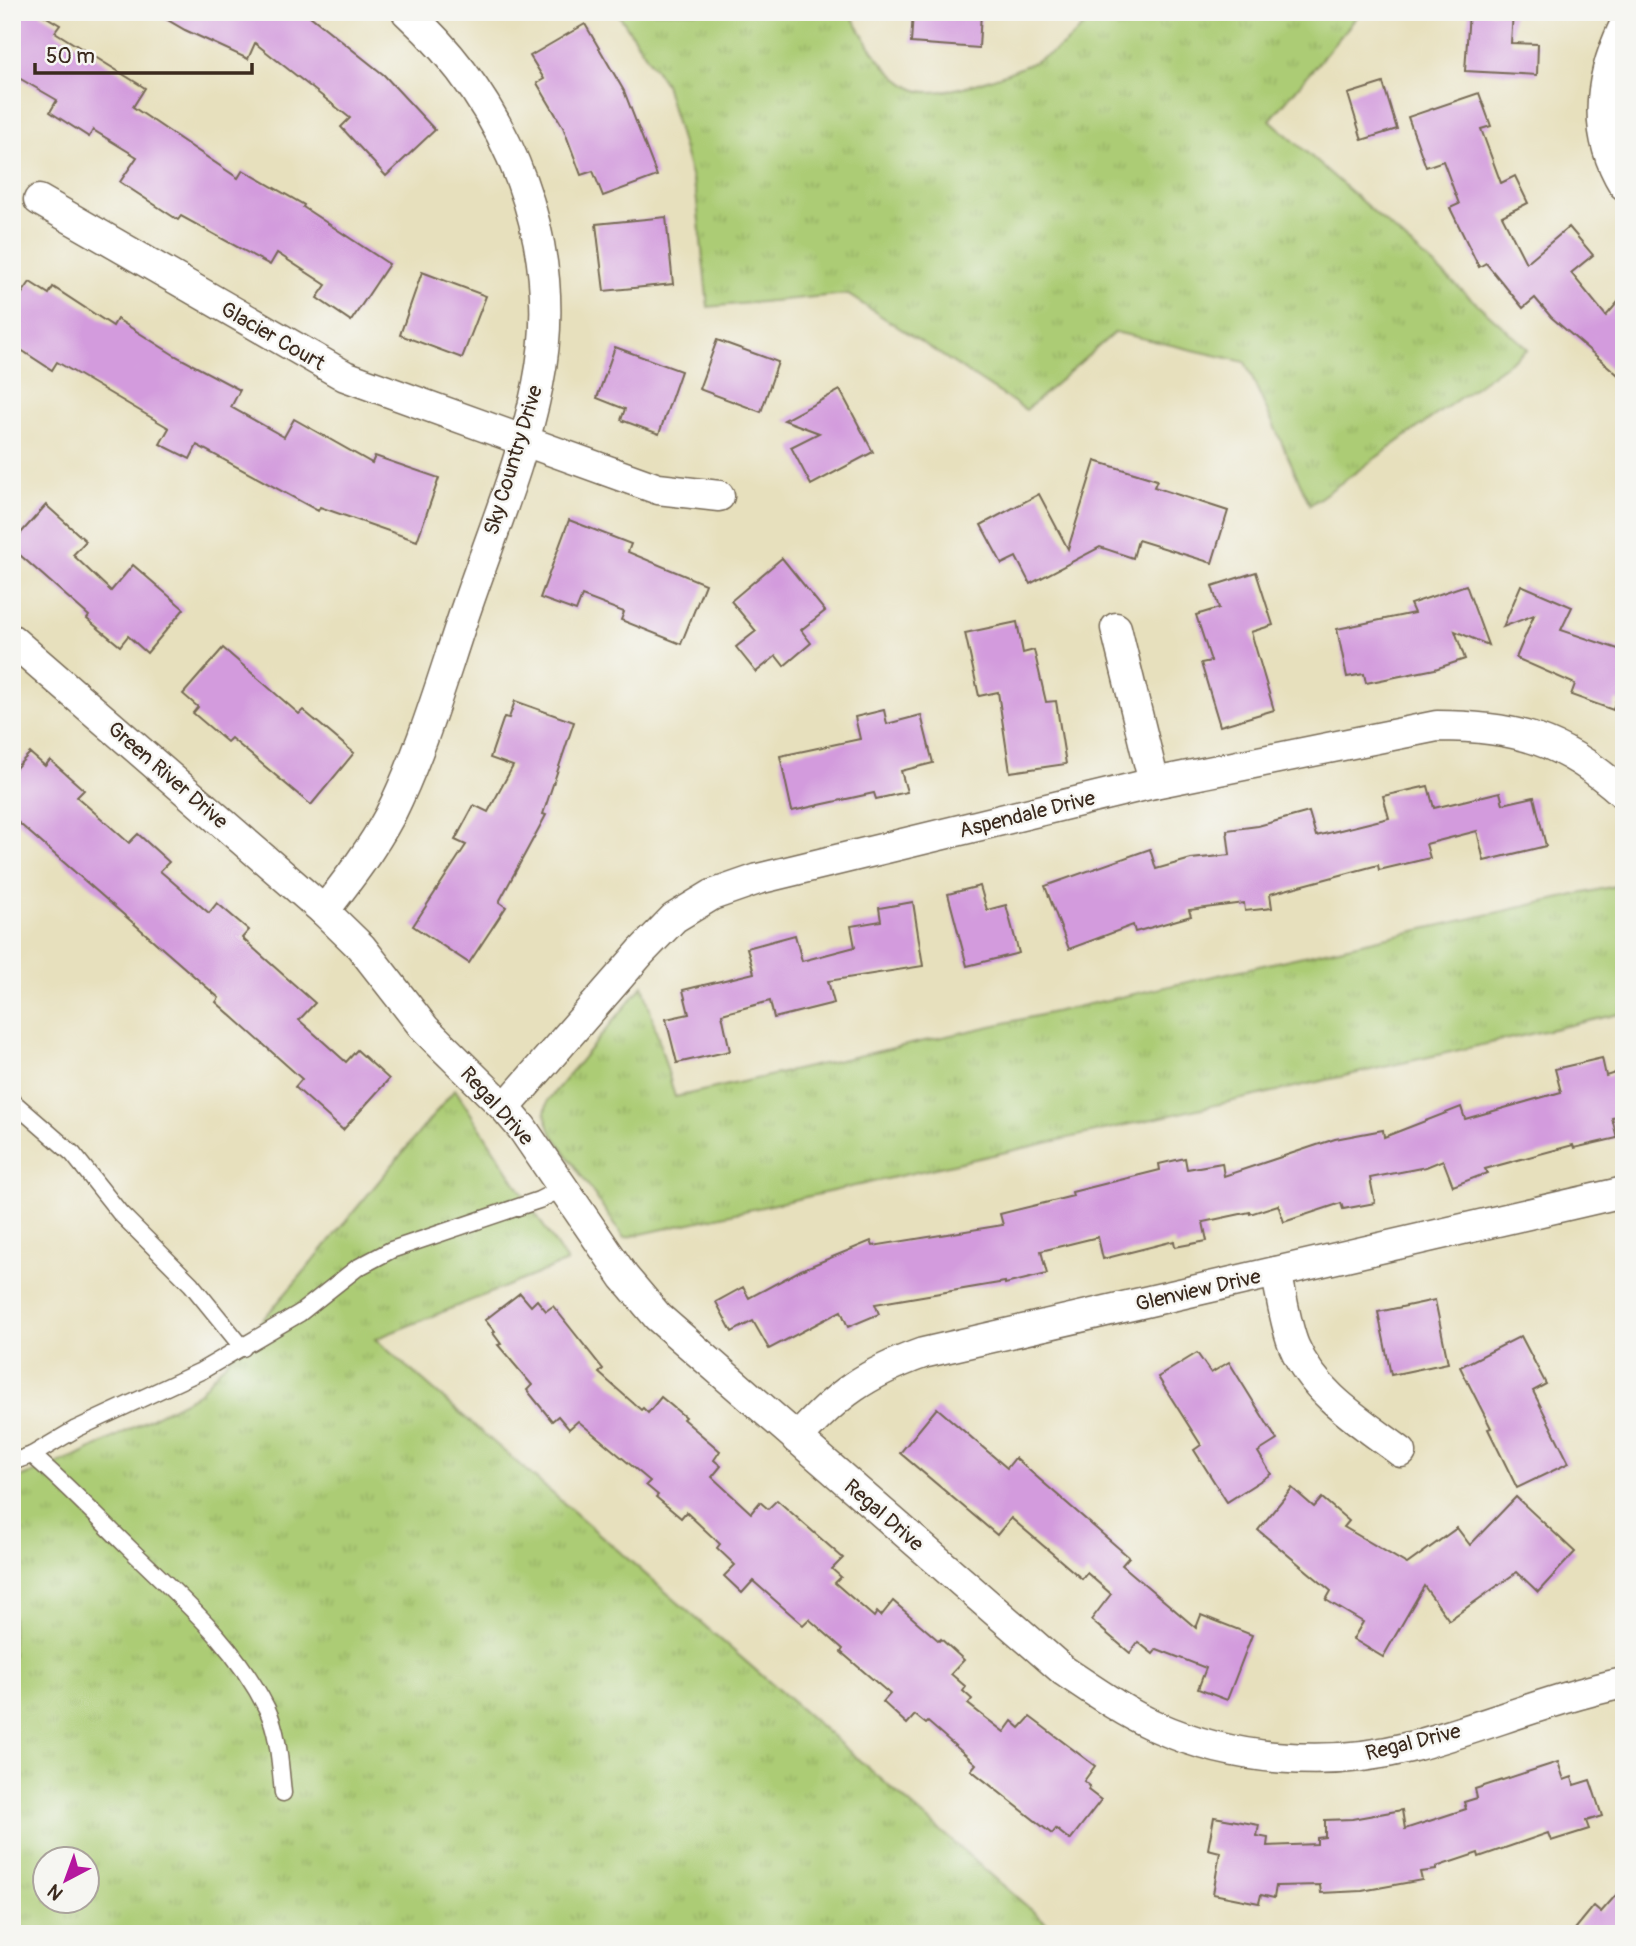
<svg xmlns="http://www.w3.org/2000/svg" width="1636" height="1946" viewBox="0 0 1636 1946" font-family="Pangolin,sans-serif">
  <style>
    .grass { fill: url(#grass-tufts); stroke: #747b4a; stroke-width: 2; fill-rule: evenodd }
    .building { fill: #d39bdd }
    .lines { fill: none; stroke-linecap: round; stroke-linejoin: round }
    .lane-casing { stroke: #776a56; stroke-width: 19 }
    .street-casing { stroke: #776a56; stroke-width: 33 }
    .lane { stroke: #fff; stroke-width: 16 }
    .street { stroke: #fff; stroke-width: 30 }
    .labels { text-anchor: middle; stroke-width: 5; stroke-linejoin: round; paint-order: stroke }
    .street-label { font-size: 21px; fill: #3b2a1e; stroke: #f6f6f2 }
  </style>
  <defs>
    <pattern id="grass-tufts" width="24" height="20" patternUnits="userSpaceOnUse" patternTransform="scale(1.75)"><rect width="24" height="20" fill="#accc75"/><path d="M3 7l-1-3M5 7V3M7 7l1-3M15 17l-1-3M17 17v-4M19 17l1-3" fill="none" stroke="#95af65"/></pattern>
  </defs>
  <rect width="100%" height="100%" fill="#f6f6f2"/>
  <filter id="ink" filterUnits="userSpaceOnUse"><feTurbulence type="fractalNoise" baseFrequency=".0143" numOctaves="2"/><feDisplacementMap in="SourceGraphic" scale="14" xChannelSelector="R" yChannelSelector="G"/><feConvolveMatrix kernelMatrix="1 2 1 2 8 2 1 2 1" color-interpolation-filters="sRGB"/></filter>
  <filter id="wash" filterUnits="userSpaceOnUse"><feTurbulence type="fractalNoise" baseFrequency=".00686" numOctaves="4" result="noise"/><feDisplacementMap in="SourceGraphic" scale="28" xChannelSelector="R" yChannelSelector="G"/><feGaussianBlur stdDeviation="1.57" result="paint"/><feColorMatrix in="noise" values="0 0 0 0 0 0 0 0 0 0 0 0 0 0 0 0 0 1.4 0 .05"/><feComposite in="paint" operator="in"/></filter>
  <g filter="url(#wash)">
    <rect width="100%" height="100%" fill="#e7e0bd"/>
    <g class="grass">
      <path d="M 617,12 L 849,12 C 866,40 883,74 914,89 C 940,102 1031,67 1056,50 C 1070,41 1084,26 1093,12 L 1361,12 L 1270,120 L 1528,349 L 1310,505 L 1245,362 L 1115,332 L 1026,410 L 847,294 L 708,307 L 696,193 L 665,84 Z"/>
      <path d="M 1624,884 L 1624,1013 L 624,1238 L 550,1130 L 545,1113 L 548,1100 L 643,985 L 675,1097 Z"/>
      <path d="M 455,1089 L 567,1262 L 375,1339 L 1059,1934 L 12,1934 L 12,1481 L 78,1456 L 198,1394 L 299,1278 ZM 46,1858 L 88,1858 L 88,1900 L 46,1900 Z"/>
    </g>
    <g id="blocks">
      <g class="building">
        <path d="M 12,12 L 38,12 L 60,25 L 55,32 L 145,88 L 133,107 L 238,178 L 243,170 L 304,205 L 303,207 L 389,264 L 351,321 L 317,298 L 326,285 L 277,253 L 270,265 L 181,216 L 178,220 L 120,182 L 137,157 L 93,130 L 89,137 L 50,112 L 57,100 L 12,74 Z"/>
        <path d="M 154,12 L 305,12 L 384,75 L 435,130 L 386,176 L 341,127 L 350,118 L 255,43 L 248,59 L 185,30 Z"/>
        <path d="M 913,12 L 981,12 L 979,48 L 911,43 Z"/>
        <path d="M 1469,12 L 1513,12 L 1511,43 L 1538,44 L 1537,75 L 1465,71 Z"/>
        <path d="M 585,24 L 624,91 L 657,176 L 603,196 L 593,171 L 581,175 L 563,127 L 537,83 L 544,79 L 530,56 Z"/>
        <path d="M 1383,83 L 1397,129 L 1362,140 L 1348,94 Z"/>
        <path d="M 1479,93 L 1491,126 L 1481,129 L 1501,183 L 1515,176 L 1528,203 L 1502,216 L 1526,263 L 1569,227 L 1593,255 L 1571,273 L 1606,316 L 1624,295 L 1624,380 L 1551,317 L 1535,298 L 1523,308 L 1486,263 L 1479,267 L 1450,208 L 1459,204 L 1443,161 L 1426,167 L 1408,117 Z"/>
        <path d="M 666,217 L 673,284 L 604,291 L 596,224 Z"/>
        <path d="M 422,272 L 486,296 L 462,358 L 400,335 Z"/>
        <path d="M 30,282 L 49,294 L 53,287 L 113,326 L 117,319 L 174,355 L 240,390 L 231,407 L 284,437 L 294,419 L 372,463 L 375,456 L 439,478 L 417,541 L 320,507 L 318,511 L 197,445 L 190,459 L 160,444 L 169,428 L 57,362 L 52,370 L 12,344 L 12,308 Z"/>
        <path d="M 717,340 L 778,362 L 761,412 L 699,389 Z"/>
        <path d="M 615,347 L 681,371 L 659,434 L 621,420 L 625,409 L 597,398 Z"/>
        <path d="M 840,390 L 873,452 L 811,485 L 791,447 L 819,433 L 784,420 Z"/>
        <path d="M 1095,461 L 1157,480 L 1154,487 L 1228,511 L 1212,563 L 1138,540 L 1133,558 L 1100,547 L 1030,584 L 1016,557 L 1002,564 L 981,525 L 1039,494 L 1068,549 Z"/>
        <path d="M 46,505 L 86,541 L 73,555 L 111,591 L 133,565 L 184,609 L 147,653 L 128,636 L 120,646 L 87,619 L 89,616 L 12,548 L 12,543 Z"/>
        <path d="M 569,520 L 631,544 L 628,552 L 705,584 L 681,644 L 621,620 L 624,612 L 582,596 L 576,611 L 540,598 Z"/>
        <path d="M 782,558 L 825,611 L 801,630 L 811,643 L 784,666 L 776,656 L 756,672 L 736,647 L 756,631 L 731,601 Z"/>
        <path d="M 1256,572 L 1273,625 L 1251,632 L 1274,710 L 1220,726 L 1201,663 L 1211,661 L 1196,615 L 1219,608 L 1212,586 Z"/>
        <path d="M 1466,585 L 1488,645 L 1455,631 L 1465,659 L 1435,669 L 1366,683 L 1364,674 L 1347,677 L 1337,629 L 1414,613 L 1410,604 Z"/>
        <path d="M 1521,585 L 1572,607 L 1561,630 L 1624,651 L 1624,703 L 1616,700 L 1613,710 L 1571,695 L 1575,684 L 1516,658 L 1534,615 L 1503,627 Z"/>
        <path d="M 1017,622 L 1023,653 L 1034,650 L 1046,702 L 1056,701 L 1066,764 L 1010,772 L 998,692 L 979,696 L 965,633 Z"/>
        <path d="M 223,648 L 299,714 L 303,710 L 354,753 L 311,805 L 231,738 L 227,742 L 193,713 L 198,707 L 183,694 Z"/>
        <path d="M 515,701 L 574,722 L 543,814 L 546,815 L 499,902 L 506,907 L 469,963 L 413,926 L 466,845 L 455,840 L 474,805 L 488,812 L 513,766 L 490,758 L 504,717 L 509,718 Z"/>
        <path d="M 884,710 L 887,724 L 921,715 L 933,763 L 901,771 L 907,792 L 876,799 L 874,793 L 792,811 L 780,756 L 860,739 L 855,717 Z"/>
        <path d="M 30,753 L 45,766 L 50,760 L 84,790 L 77,797 L 129,843 L 138,834 L 169,862 L 160,871 L 209,913 L 217,903 L 249,930 L 242,938 L 315,1003 L 299,1020 L 346,1062 L 357,1050 L 389,1079 L 343,1130 L 295,1087 L 302,1079 L 216,1002 L 219,998 L 12,817 L 12,772 Z"/>
        <path d="M 1428,786 L 1434,808 L 1500,792 L 1503,804 L 1534,797 L 1546,846 L 1484,861 L 1477,831 L 1426,844 L 1430,858 L 1379,870 L 1378,865 L 1270,894 L 1272,908 L 1245,911 L 1244,903 L 1189,910 L 1191,916 L 1135,932 L 1133,925 L 1069,949 L 1045,886 L 1150,849 L 1156,869 L 1191,859 L 1230,855 L 1227,830 L 1258,826 L 1309,812 L 1316,836 L 1389,818 L 1383,796 Z"/>
        <path d="M 980,886 L 987,910 L 1006,905 L 1019,953 L 967,966 L 948,894 Z"/>
        <path d="M 913,902 L 923,966 L 828,981 L 834,1003 L 774,1018 L 770,1001 L 722,1014 L 730,1051 L 677,1063 L 666,1019 L 689,1014 L 683,990 L 754,973 L 747,948 L 795,935 L 802,961 L 855,947 L 851,926 L 881,921 L 879,908 Z"/>
        <path d="M 1602,1058 L 1606,1076 L 1618,1072 L 1624,1095 L 1624,1115 L 1612,1118 L 1617,1138 L 1574,1148 L 1573,1145 L 1485,1169 L 1487,1173 L 1453,1186 L 1443,1160 L 1426,1167 L 1370,1178 L 1375,1203 L 1343,1209 L 1341,1203 L 1284,1222 L 1278,1205 L 1250,1214 L 1250,1212 L 1203,1222 L 1207,1241 L 1175,1247 L 1174,1241 L 1103,1259 L 1098,1237 L 1041,1251 L 1047,1274 L 1005,1284 L 1005,1282 L 875,1304 L 879,1314 L 848,1327 L 841,1311 L 769,1349 L 753,1321 L 732,1332 L 716,1302 L 743,1287 L 749,1298 L 801,1270 L 871,1241 L 873,1246 L 1003,1225 L 1000,1214 L 1073,1196 L 1072,1192 L 1160,1170 L 1159,1164 L 1185,1158 L 1187,1169 L 1222,1163 L 1224,1176 L 1335,1139 L 1383,1130 L 1384,1137 L 1461,1107 L 1465,1119 L 1561,1092 L 1555,1069 Z"/>
        <path d="M 520,1293 L 531,1306 L 537,1300 L 546,1311 L 553,1306 L 603,1369 L 599,1373 L 641,1410 L 643,1408 L 648,1413 L 661,1397 L 685,1417 L 683,1419 L 720,1451 L 714,1460 L 721,1466 L 712,1477 L 751,1513 L 760,1502 L 768,1509 L 777,1500 L 843,1558 L 832,1569 L 841,1577 L 835,1583 L 874,1617 L 877,1612 L 881,1616 L 893,1601 L 939,1641 L 941,1639 L 964,1660 L 951,1674 L 966,1687 L 963,1691 L 972,1699 L 968,1704 L 1004,1732 L 1012,1721 L 1020,1728 L 1030,1717 L 1095,1766 L 1084,1781 L 1090,1786 L 1088,1790 L 1101,1800 L 1070,1840 L 1056,1829 L 1052,1834 L 971,1770 L 976,1764 L 928,1722 L 926,1724 L 915,1715 L 907,1724 L 883,1702 L 890,1694 L 841,1652 L 843,1649 L 809,1619 L 803,1625 L 753,1581 L 742,1593 L 724,1576 L 735,1565 L 717,1548 L 720,1544 L 686,1512 L 681,1518 L 656,1497 L 658,1495 L 646,1485 L 650,1481 L 578,1421 L 569,1429 L 558,1416 L 552,1421 L 527,1390 L 532,1385 L 498,1345 L 501,1344 L 493,1333 L 495,1332 L 485,1320 Z"/>
        <path d="M 1435,1300 L 1448,1363 L 1391,1375 L 1378,1312 Z"/>
        <path d="M 1521,1336 L 1546,1384 L 1533,1391 L 1569,1463 L 1517,1488 L 1488,1429 L 1491,1428 L 1460,1367 Z"/>
        <path d="M 1197,1353 L 1211,1373 L 1229,1362 L 1277,1440 L 1258,1452 L 1271,1474 L 1227,1502 L 1194,1450 L 1201,1445 L 1158,1377 Z"/>
        <path d="M 937,1408 L 1007,1468 L 1015,1458 L 1129,1557 L 1122,1565 L 1196,1628 L 1201,1615 L 1252,1635 L 1227,1700 L 1198,1689 L 1206,1668 L 1157,1649 L 1153,1654 L 1138,1642 L 1130,1653 L 1091,1620 L 1111,1594 L 1087,1573 L 1082,1579 L 1011,1518 L 997,1535 L 900,1453 Z"/>
        <path d="M 1292,1488 L 1314,1507 L 1322,1498 L 1349,1521 L 1344,1527 L 1407,1564 L 1457,1528 L 1470,1545 L 1516,1497 L 1575,1552 L 1538,1592 L 1517,1572 L 1449,1620 L 1424,1586 L 1383,1657 L 1353,1639 L 1363,1622 L 1326,1600 L 1331,1591 L 1258,1530 Z"/>
        <path d="M 1558,1762 L 1564,1780 L 1572,1777 L 1574,1785 L 1590,1780 L 1602,1816 L 1586,1821 L 1589,1829 L 1551,1841 L 1548,1833 L 1479,1857 L 1478,1853 L 1436,1867 L 1436,1870 L 1420,1872 L 1422,1880 L 1362,1891 L 1321,1893 L 1320,1885 L 1276,1886 L 1274,1898 L 1261,1895 L 1259,1903 L 1213,1894 L 1220,1852 L 1208,1849 L 1214,1817 L 1259,1825 L 1257,1836 L 1268,1838 L 1267,1846 L 1317,1844 L 1317,1838 L 1325,1837 L 1325,1820 L 1352,1819 L 1402,1810 L 1405,1829 L 1466,1809 L 1464,1802 L 1477,1798 L 1475,1789 Z"/>
        <path d="M 1624,1886 L 1624,1934 L 1571,1934 L 1594,1906 L 1601,1912 Z"/>
      </g>
    </g>
  </g>
  <g filter="url(#ink)">
    <use href="#blocks" fill-opacity="0" stroke="#776a56" stroke-width="2"/>
    <g class="lines">
      <defs>
        <g id="lane">
          <path d="M 12,1101 L 73,1154 L 120,1213 L 191,1284 L 243,1348"/>
          <path d="M 32,1455 C 66,1484 96,1516 128,1547 C 181,1599 233,1641 267,1709 C 279,1734 280,1765 283,1793"/>
          <path d="M 12,1462 L 32,1455 L 76,1429 L 201,1371 L 300,1313 L 357,1268 L 391,1250 L 539,1200 L 563,1188"/>
        </g>
        <g id="street">
          <path d="M 1624,27 C 1599,79 1592,133 1624,185"/>
          <path d="M 39,200 L 345,376 L 658,489 L 719,496"/>
          <path d="M 1116,628 L 1154,783"/>
          <path d="M 12,640 L 324,911 L 361,947 L 425,1029 L 505,1108 L 522,1128 L 624,1277 L 658,1317 L 1064,1671 C 1094,1691 1122,1711 1155,1726 C 1233,1761 1328,1768 1410,1747 C 1482,1728 1551,1698 1624,1683"/>
          <path d="M 324,911 C 348,880 372,849 390,815 C 423,749 443,676 467,606 C 492,533 523,460 538,384 C 566,245 510,106 407,12"/>
          <path d="M 505,1108 L 641,952 L 674,918 L 712,895 L 758,879 L 1154,783 L 1437,726 C 1516,726 1564,740 1624,794"/>
          <path d="M 1276,1272 C 1282,1296 1285,1324 1294,1346 C 1314,1394 1361,1422 1401,1452"/>
          <path d="M 797,1439 C 837,1394 867,1373 923,1353 L 1624,1192"/>
        </g>
      </defs>
      <use href="#lane" class="lane-casing"/>
      <use href="#street" class="street-casing"/>
      <use href="#lane" class="lane"/>
      <use href="#street" class="street"/>
    </g>
  </g>
  <g class="labels">
    <g class="street-label">
      <text transform="translate(273 336) rotate(30)" y="7">Glacier Court</text>
      <text transform="translate(513 460) rotate(-73)" y="7">Sky Country Drive</text>
      <text transform="translate(168 775) rotate(41)" y="7">Green River Drive</text>
      <text transform="translate(1027 814) rotate(-14)" y="7">Aspendale Drive</text>
      <text transform="translate(497 1106) rotate(48)" y="7">Regal Drive</text>
      <text transform="translate(1198 1290) rotate(-13)" y="7">Glenview Drive</text>
      <text transform="translate(884 1515) rotate(41)" y="7">Regal Drive</text>
      <text transform="translate(1413 1742) rotate(-14)" y="7">Regal Drive</text>
    </g>
  </g>
  <rect width="1636" height="1946" fill="none" stroke="#f6f6f2" stroke-width="42"/>
  <g transform="translate(66 1880) rotate(221)"><circle r="33" fill="#f6f6f2" stroke="#aba49d" stroke-width="2"/>
  <path d="M0-5L12 26L0 18L-12 26Z" fill="#b5179e"/>
  <text y="-10" font-size="19" font-weight="bold" text-anchor="middle" fill="#3b2a1e">N</text>
  </g>
  <path d="M35 63v10h217v-10" fill="none" stroke="#3b2a1e" stroke-width="3.5"/>
  <text x="46" y="63" font-size="21" fill="#3b2a1e" stroke="#f6f6f2" stroke-width="5" paint-order="stroke">50 m</text>
</svg>
